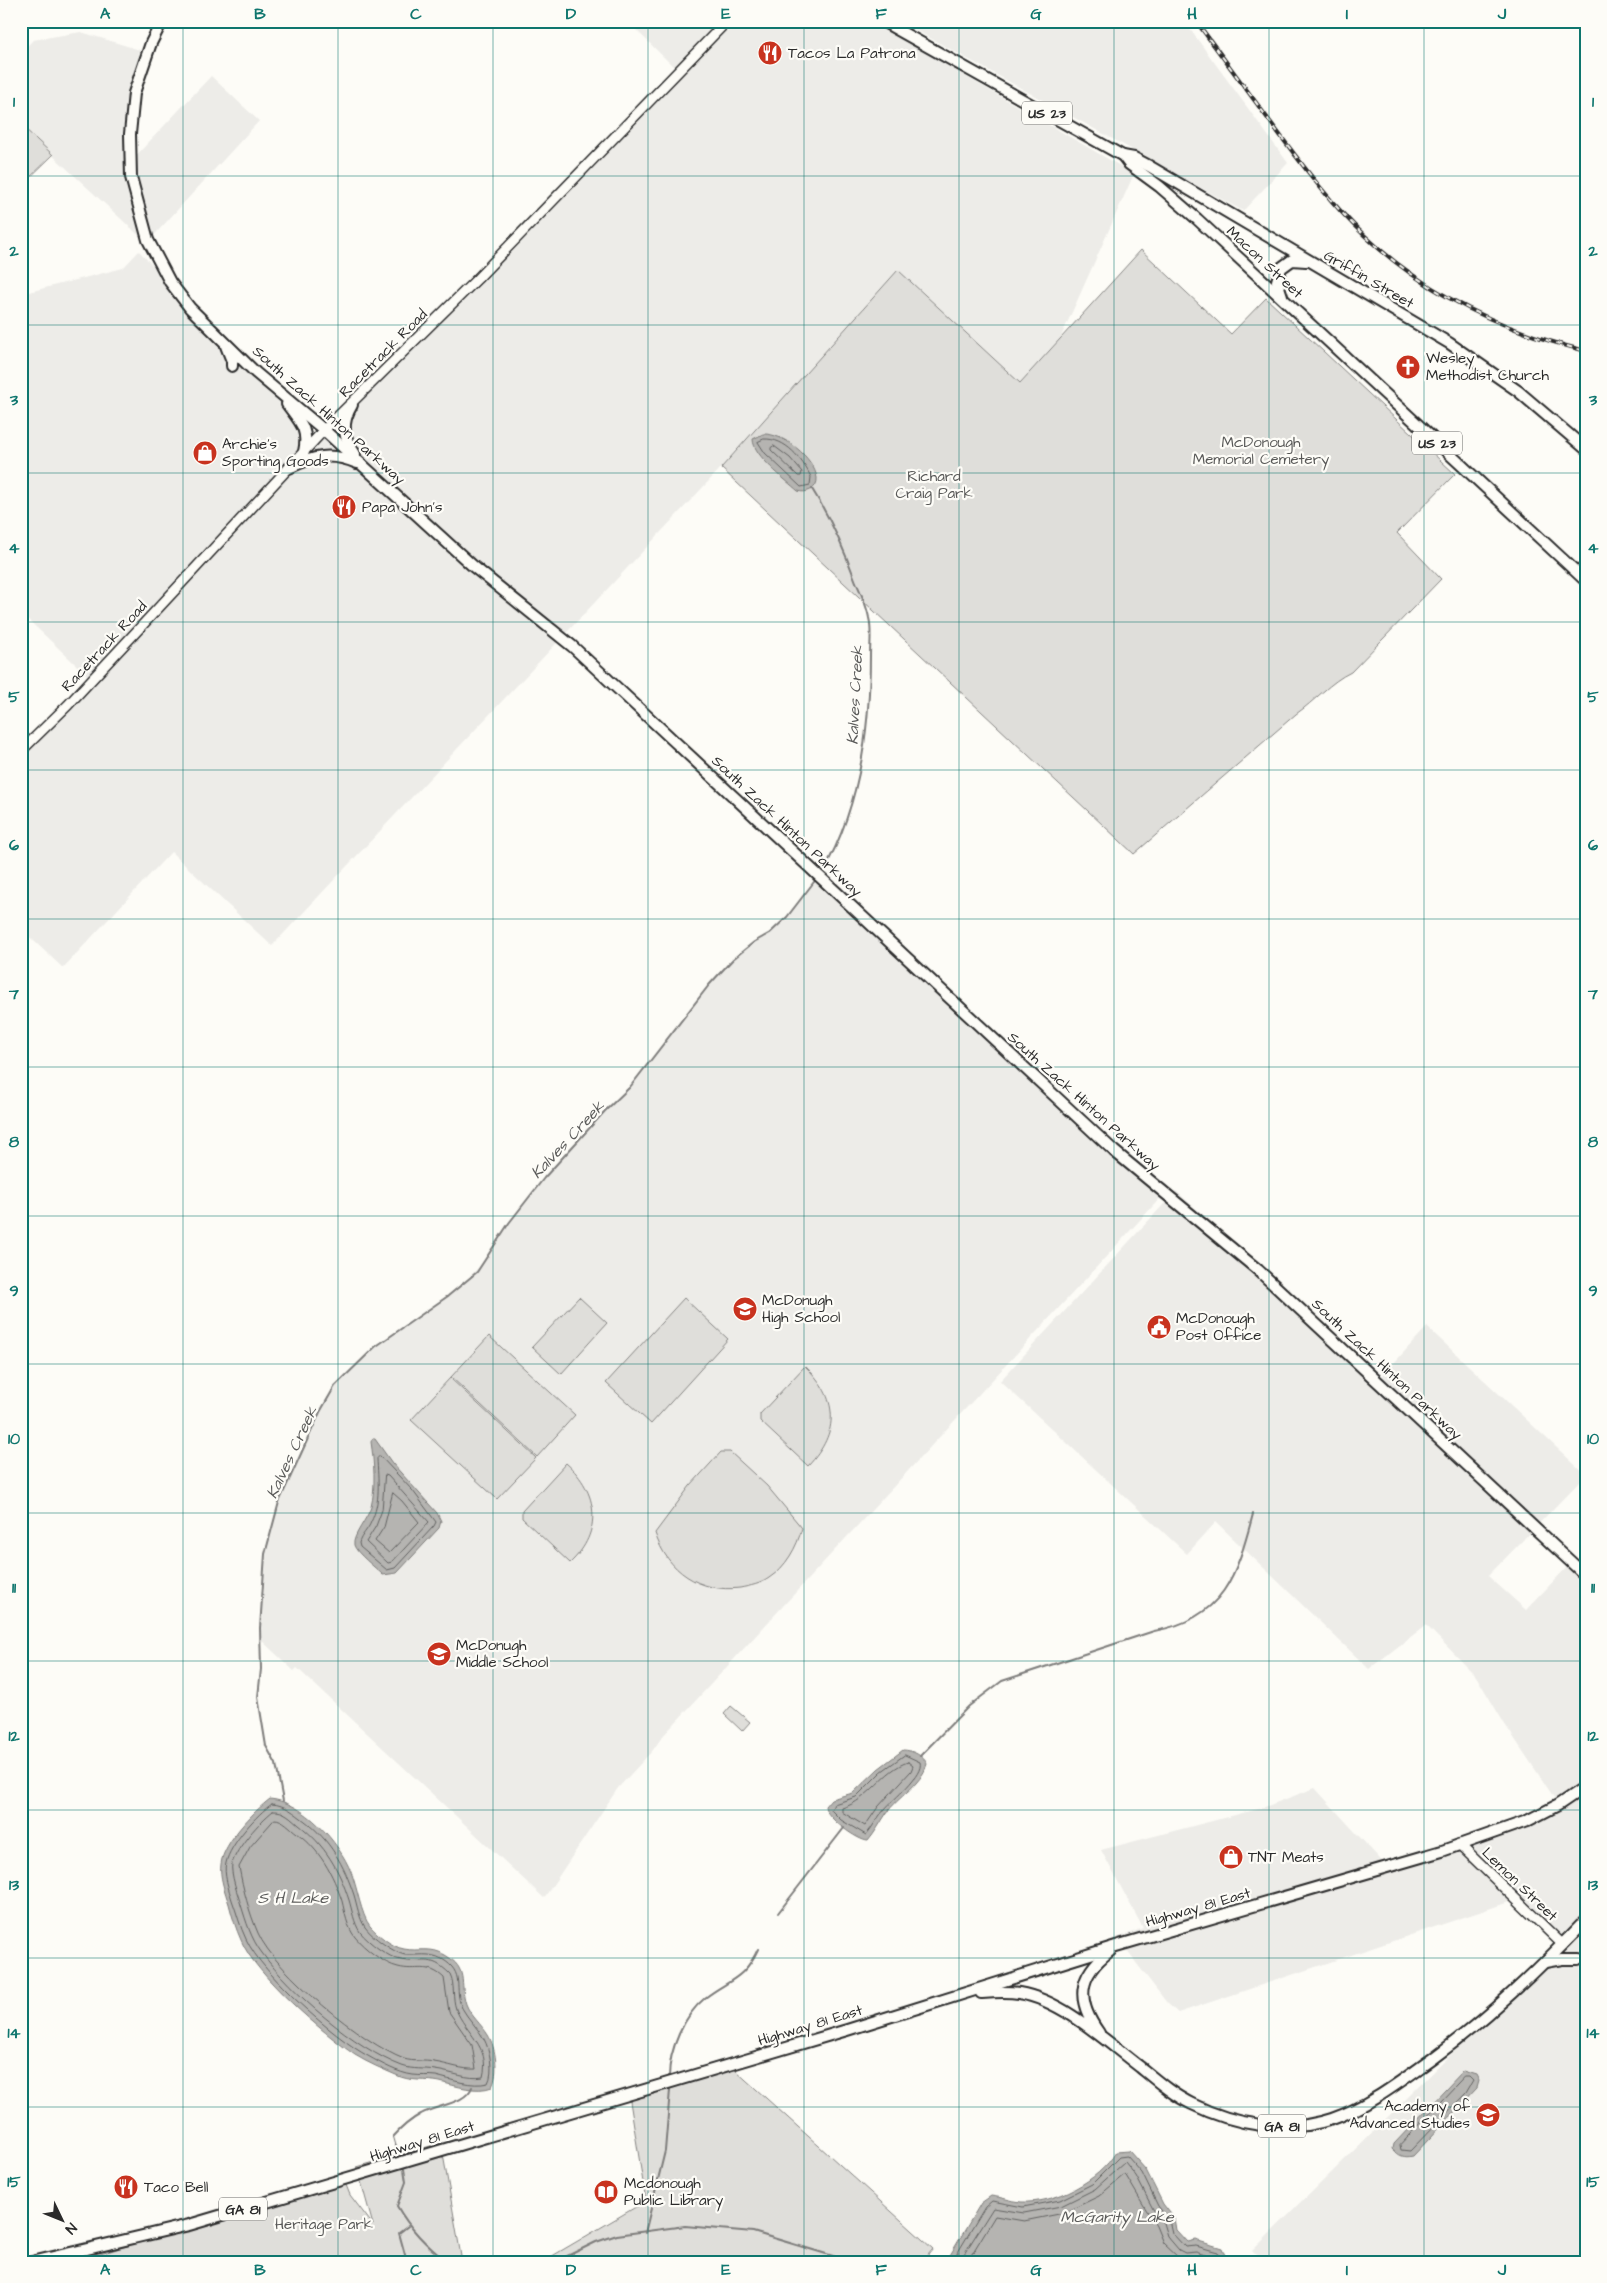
<svg xmlns="http://www.w3.org/2000/svg" width="1607" height="2283" viewBox="0 0 1607 2283" font-family="'Architects Daughter',sans-serif">
  <style>
    .built { fill: #edece8 }
    .green { fill: #dfdeda; stroke: #858482 }
    .water { fill: #b5b4b1; stroke: #7e7d7b }
    .lines { fill: none; stroke-linecap: round; stroke-linejoin: round }
    .shore { stroke: #626261; stroke-width: 1 }
    .stream { stroke: #7e7d7b; stroke-width: 2 }
    .minor-casing { stroke: #2b2b2b; stroke-width: 12 }
    .major-casing { stroke: #2b2b2b; stroke-width: 14 }
    .minor { stroke: #fdfcf7; stroke-width: 9 }
    .major { stroke: #fdfcf7; stroke-width: 10 }
    .rail-casing { stroke: #2b2b2b; stroke-width: 4 }
    .rail { stroke: #fdfcf7; stroke-width: 2; stroke-dasharray: 5.5; stroke-linecap: butt }
    .grid { fill: none; stroke: #0f766e; stroke-width: 1; stroke-opacity: 0.55 }
    .labels { text-anchor: middle; stroke-width: 4.5; stroke-linejoin: round; paint-order: stroke }
    .shield { fill: #fdfcf7; stroke: #6a6a68; stroke-width: 1 }
    .shield-label { font-size: 14px; font-weight: bold; fill: #2b2b2b }
    .poi-label { font-size: 15px; fill: #2b2b2b; stroke: #fdfcf7; text-anchor: start }
    .street-label { font-size: 15px; fill: #2b2b2b; stroke: #fdfcf7 }
    .park-label { font-size: 15px; fill: #585857; stroke: #fdfcf7 }
    .water-label { font-size: 16px; font-style: italic; fill: #5b5b5a; stroke: #fdfcf7 }
    .neatline { fill: none; stroke: #0f766e; stroke-width: 2 }
    .grid-label { font-size: 16px; text-anchor: middle; font-weight: bold; fill: #0f766e }
  </style>
  <rect width="100%" height="100%" fill="#fdfcf7"/>
  <filter id="ink" filterUnits="userSpaceOnUse"><feTurbulence type="fractalNoise" baseFrequency=".02" numOctaves="2"/><feDisplacementMap in="SourceGraphic" scale="10" xChannelSelector="R" yChannelSelector="G"/><feConvolveMatrix kernelMatrix="1 2 1 2 8 2 1 2 1" color-interpolation-filters="sRGB"/></filter>
  <g filter="url(#ink)">
    <g class="built">
      <path d="M 627,21 L 870,21 L 1134,174 L 1060,339 L 1020,383 L 898,270 L 721,468 L 272,946 L 171,852 L 63,968 L 21,929 L 21,745 L 88,676 L 21,613 L 21,294 L 123,268 L 139,251 L 318,441 L 678,71 Z"/>
      <path d="M 899,21 L 1184,21 L 1288,163 L 1243,211 Z"/>
      <path d="M 81,32 L 140,50 L 124,128 L 131,161 L 211,76 L 259,121 L 147,243 L 21,126 L 21,52 L 33,40 Z"/>
      <path d="M 820,878 L 1165,1193 L 662,1737 L 653,1750 L 618,1788 L 544,1898 L 297,1668 L 294,1671 L 260,1639 L 265,1554 L 269,1537 L 279,1502 L 320,1412 L 335,1386 L 375,1347 L 414,1321 L 465,1282 L 485,1260 L 509,1223 L 544,1178 L 605,1111 L 630,1087 L 709,985 L 733,959 L 754,942 L 770,933 L 787,917 L 805,893 Z"/>
      <path d="M 1176,1191 L 1382,1376 L 1427,1327 L 1586,1475 L 1488,1576 L 1526,1610 L 1568,1566 L 1586,1582 L 1586,2262 L 1263,2262 L 1252,2251 L 1564,1943 L 1515,1900 L 1178,2013 L 1167,2003 L 1117,1938 L 1143,1928 L 1101,1850 L 1262,1808 L 1315,1788 L 1389,1869 L 1467,1845 L 1557,1802 L 1504,1723 L 1476,1676 L 1426,1625 L 1369,1669 L 1216,1522 L 1187,1554 L 1000,1381 Z"/>
    </g>
    <g class="green">
      <path d="M 21,125 L 53,155 L 21,186 Z"/>
      <path d="M 1141,250 L 1231,334 L 1266,298 L 1455,474 L 1397,533 L 1441,579 L 1351,672 C 1330,682 1315,701 1296,714 L 1134,854 L 721,468 L 898,270 L 1020,383 Z"/>
      <path d="M 579,1297 L 607,1323 L 561,1374 L 532,1347 Z"/>
      <path d="M 684,1298 L 728,1339 L 651,1424 L 606,1383 Z"/>
      <path d="M 489,1336 L 575,1415 L 537,1457 L 451,1377 Z"/>
      <path d="M 805,1366 C 839,1398 840,1432 808,1466 L 760,1421 L 760,1414 Z"/>
      <path d="M 450,1378 L 536,1458 L 497,1499 L 411,1420 Z"/>
      <path d="M 721,1452 L 730,1452 L 767,1486 L 802,1528 C 797,1547 786,1567 769,1578 C 761,1584 750,1586 740,1588 C 700,1593 667,1571 655,1533 L 690,1486 Z"/>
      <path d="M 566,1463 C 599,1492 603,1532 570,1563 L 522,1518 L 522,1511 Z"/>
      <path d="M 731,1706 L 750,1722 L 742,1731 L 724,1714 Z"/>
      <path d="M 725,2061 L 933,2249 L 922,2262 L 542,2262 L 646,2201 L 628,2089 Z"/>
      <path d="M 441,2143 L 462,2262 L 74,2262 L 344,2180 L 350,2195 L 373,2225 L 357,2167 Z"/>
    </g>
    <g class="water">
      <path d="M 763,434 C 784,433 814,458 817,478 C 818,489 806,494 798,491 C 786,480 753,456 753,439 Z"/>
      <path d="M 372,1439 L 375,1439 L 392,1463 L 437,1513 L 441,1521 L 439,1528 L 397,1573 L 383,1575 C 376,1568 356,1553 354,1545 C 352,1536 368,1518 371,1507 C 376,1487 374,1462 371,1442 Z"/>
      <path d="M 903,1750 C 912,1750 924,1756 927,1764 C 921,1786 898,1796 886,1814 C 880,1823 875,1833 868,1841 C 858,1841 825,1817 825,1806 L 831,1799 L 853,1793 L 878,1769 Z"/>
      <path d="M 270,1799 C 304,1802 339,1842 351,1872 C 357,1886 361,1915 370,1926 C 378,1935 392,1947 404,1949 C 419,1952 431,1946 445,1955 C 469,1969 459,1982 466,2004 C 470,2015 482,2025 488,2035 C 496,2048 499,2072 492,2087 C 477,2093 456,2086 440,2082 C 426,2079 410,2082 396,2075 C 382,2069 368,2063 355,2055 C 323,2033 255,1975 241,1940 C 236,1929 232,1916 229,1904 C 225,1892 219,1876 221,1864 C 223,1843 254,1811 270,1799 Z"/>
      <path d="M 1463,2071 L 1476,2075 L 1479,2081 L 1477,2088 L 1413,2156 C 1404,2158 1399,2156 1393,2149 L 1394,2144 Z"/>
      <path d="M 1129,2151 L 1146,2170 L 1163,2204 L 1174,2218 L 1176,2230 L 1187,2242 L 1195,2240 L 1222,2248 L 1226,2258 L 1225,2262 L 946,2262 L 981,2203 L 991,2196 C 1001,2197 1011,2201 1021,2202 C 1055,2204 1099,2181 1116,2152 Z"/>
    </g>
    <g class="lines">
      <g class="shore">
        <path d="M 764,439 C 786,438 802,459 811,477 L 810,485 L 801,487 L 765,453 L 758,442 Z"/>
        <path d="M 774,446 L 790,458 L 802,472 L 801,476 L 798,476 L 771,450 L 771,448 Z"/>
        <path d="M 380,1456 L 413,1491 L 436,1522 L 434,1526 L 395,1568 L 387,1570 L 360,1547 L 359,1543 C 361,1535 368,1530 371,1522 C 381,1502 378,1480 377,1459 Z"/>
        <path d="M 385,1475 L 388,1476 L 429,1522 L 392,1562 L 388,1563 L 366,1542 L 376,1526 L 382,1510 Z"/>
        <path d="M 393,1493 L 402,1501 L 419,1522 L 389,1553 L 375,1541 L 384,1527 Z"/>
        <path d="M 905,1755 L 920,1762 C 924,1775 893,1799 885,1809 C 878,1816 873,1827 866,1835 L 841,1820 L 831,1810 L 834,1804 L 856,1797 L 881,1772 Z"/>
        <path d="M 908,1762 L 913,1766 L 911,1771 L 878,1807 L 865,1826 L 842,1812 L 842,1808 C 870,1800 884,1769 908,1762 Z"/>
        <path d="M 272,1804 C 286,1805 294,1813 305,1821 C 330,1840 344,1865 354,1895 C 357,1905 359,1918 365,1927 C 371,1936 394,1953 405,1955 C 418,1956 429,1952 442,1959 C 466,1973 453,1988 462,2008 C 468,2019 478,2028 484,2039 C 490,2050 494,2072 488,2083 C 472,2087 452,2080 436,2076 C 428,2075 421,2076 413,2075 C 398,2073 382,2064 368,2056 C 334,2038 262,1974 246,1939 C 240,1927 237,1913 232,1900 C 229,1890 223,1873 226,1863 C 230,1844 257,1814 272,1804 Z"/>
        <path d="M 273,1811 C 284,1810 291,1818 299,1825 C 325,1845 339,1869 349,1900 C 352,1910 354,1923 360,1932 C 368,1942 389,1958 401,1960 C 424,1965 429,1953 450,1974 C 455,1984 452,1998 456,2009 C 465,2033 491,2046 483,2077 C 468,2080 451,2072 435,2070 C 424,2068 413,2070 402,2066 C 356,2049 290,1992 262,1953 C 251,1939 246,1921 241,1905 C 238,1895 230,1873 232,1864 C 236,1848 260,1821 273,1811 Z"/>
        <path d="M 275,1819 C 283,1819 290,1828 297,1833 C 320,1850 333,1874 342,1901 C 345,1913 347,1927 355,1937 C 364,1948 384,1964 398,1967 C 417,1972 427,1962 444,1978 L 449,2012 L 472,2045 L 476,2069 C 462,2070 448,2064 434,2062 C 424,2060 414,2062 404,2059 C 364,2044 275,1972 258,1933 C 249,1912 243,1889 239,1867 L 250,1847 Z"/>
        <path d="M 1464,2077 L 1469,2077 L 1473,2081 L 1466,2093 L 1410,2151 L 1401,2150 L 1400,2145 Z"/>
        <path d="M 952,2262 L 985,2207 L 992,2201 L 1023,2207 L 1060,2200 L 1092,2184 L 1119,2157 L 1127,2156 L 1142,2173 L 1158,2206 L 1169,2220 L 1172,2233 L 1185,2247 L 1196,2246 L 1218,2252 L 1221,2262"/>
        <path d="M 959,2262 L 993,2208 L 1024,2213 L 1061,2206 L 1095,2189 L 1125,2162 L 1136,2176 L 1153,2209 L 1163,2223 L 1167,2236 L 1179,2250 L 1185,2253 L 1196,2252 L 1214,2258 L 1214,2262"/>
        <path d="M 967,2262 L 995,2216 L 1024,2221 L 1064,2213 L 1099,2196 L 1125,2174 L 1156,2226 L 1163,2243 L 1180,2259 L 1203,2262"/>
      </g>
      <g class="stream">
        <path d="M 812,489 C 831,519 844,549 856,582 C 861,593 867,606 869,618 C 872,629 870,644 870,656 C 870,730 860,808 822,873"/>
        <path d="M 920,1756 L 969,1706 L 1002,1681 L 1154,1631 C 1224,1619 1237,1574 1253,1514"/>
        <path d="M 283,1801 L 276,1764 L 266,1746 L 258,1697 L 261,1669 L 260,1628 L 265,1554 L 279,1502 L 320,1412 L 335,1386 L 375,1347 L 448,1296 L 477,1272 L 509,1223 L 544,1178 L 605,1111 L 630,1087 L 709,985 L 733,959 L 754,942 L 770,933 L 787,917 L 817,878"/>
        <path d="M 778,1913 L 844,1828"/>
        <path d="M 669,2077 C 669,2050 684,2015 705,1998 C 728,1980 744,1980 758,1949"/>
        <path d="M 398,2154 L 393,2137 C 401,2128 410,2120 421,2114 C 436,2105 466,2104 472,2087"/>
        <path d="M 404,2169 L 406,2182 L 397,2206 C 410,2229 426,2245 447,2262"/>
        <path d="M 645,2233 L 665,2151 L 670,2090"/>
        <path d="M 407,2262 L 399,2233 L 408,2226"/>
        <path d="M 555,2262 L 596,2242 L 617,2235 L 685,2226 L 753,2232 L 853,2262"/>
      </g>
      <defs>
        <g id="minor">
          <path d="M 21,751 L 68,705 L 324,430 L 477,279 L 727,21"/>
          <path d="M 1459,1844 L 1562,1944"/>
        </g>
        <g id="major">
          <path d="M 162,21 L 151,43 L 134,93 L 130,134 L 131,177 L 148,240 L 170,282 L 190,308 L 256,373 L 324,430 L 474,567 L 572,646 L 1114,1151 L 1258,1270 L 1586,1576"/>
          <path d="M 882,21 L 1123,156 L 1129,164 L 1159,186 L 1197,219 L 1586,581"/>
          <path d="M 1123,156 L 1134,158 L 1149,166 L 1449,343 L 1518,391 L 1586,449"/>
          <path d="M 1282,296 L 1277,281 L 1281,268 L 1292,260 L 1306,261"/>
          <path d="M 226,346 L 232,361 L 232,366"/>
          <path d="M 287,404 C 300,422 309,429 304,452"/>
          <path d="M 352,405 C 341,423 343,437 355,454"/>
          <path d="M 289,468 C 313,456 331,452 357,463"/>
          <path d="M 1545,1962 L 1562,1959 L 1579,1959"/>
          <path d="M 981,1993 C 994,1992 1006,1991 1019,1993 C 1062,2000 1106,2041 1140,2067 C 1157,2081 1173,2095 1192,2104 C 1234,2125 1287,2134 1332,2119 C 1368,2107 1401,2081 1432,2059 C 1489,2017 1537,1971 1586,1920"/>
          <path d="M 1099,2033 C 1076,2001 1077,1976 1110,1951"/>
          <path d="M 32,2262 L 189,2225 L 847,2030 L 1116,1946 L 1442,1851 L 1527,1821 L 1558,1805 L 1586,1786"/>
        </g>
      </defs>
      <use href="#minor" class="minor-casing"/>
      <use href="#major" class="major-casing"/>
      <use href="#minor" class="minor"/>
      <use href="#major" class="major"/>
      <defs>
        <path id="rail" d="M 1196,21 C 1223,58 1250,94 1277,131 C 1304,167 1331,204 1364,235 C 1426,294 1503,331 1586,351"/>
      </defs>
      <use href="#rail" class="rail-casing"/>
      <use href="#rail" class="rail"/>
    </g>
  </g>
  <path class="grid" d="M 183,21 L 183,2262M 338,21 L 338,2262M 493,21 L 493,2262M 648,21 L 648,2262M 804,21 L 804,2262M 959,21 L 959,2262M 1114,21 L 1114,2262M 1269,21 L 1269,2262M 1424,21 L 1424,2262M 21,176 L 1586,176M 21,325 L 1586,325M 21,473 L 1586,473M 21,622 L 1586,622M 21,770 L 1586,770M 21,919 L 1586,919M 21,1067 L 1586,1067M 21,1216 L 1586,1216M 21,1364 L 1586,1364M 21,1513 L 1586,1513M 21,1661 L 1586,1661M 21,1810 L 1586,1810M 21,1958 L 1586,1958M 21,2107 L 1586,2107"/>
  <defs>
    <symbol id="restaurant-disc" viewBox="-11 -11 22 22"><circle r="9.5" fill="#c8321e" stroke="#fdfcf7"/><path d="M-5-6h1v4h1v-4h1v4h1v-4h1v5L-1.5 .5V6h-2V.5L-5-1ZM5-6V6H3V1.5H1.5Q1.5-4 5-6Z" fill="#fff"/></symbol>
    <symbol id="church-disc" viewBox="-11 -11 22 22"><circle r="9.5" fill="#c8321e" stroke="#fdfcf7"/><path d="M-1.2-6h2.4v3.5h3.3v2.4h-3.3V6h-2.4V-.1h-3.3v-2.4h3.3Z" fill="#fff"/></symbol>
    <symbol id="shop-disc" viewBox="-11 -11 22 22"><circle r="9.5" fill="#c8321e" stroke="#fdfcf7"/><path d="M-5-2.5h2.3a2.7 3.5 0 0 1 5.4 0H5L5.5 6h-11ZM-1.5-2.5h3a1.5 2.3 0 0 0-3 0Z" fill="#fff"/></symbol>
    <symbol id="school-disc" viewBox="-11 -11 22 22"><circle r="9.5" fill="#c8321e" stroke="#fdfcf7"/><path d="M0-5L7-2L0 1L-7-2ZM-4 1L0 2.5L4 1V4Q0 6-4 4Z" fill="#fff"/></symbol>
    <symbol id="civic-disc" viewBox="-11 -11 22 22"><circle r="9.5" fill="#c8321e" stroke="#fdfcf7"/><path d="M-.6-6.5H3V-4.5H.6V-3L4-1V1h2V6H-6V1h2V-1L-.6-3ZM-1.2 2.5V6h2.4V2.5Z" fill="#fff"/></symbol>
    <symbol id="library-disc" viewBox="-11 -11 22 22"><circle r="9.5" fill="#c8321e" stroke="#fdfcf7"/><path d="M-6-4Q-3-5.5-.7-3.5V5Q-3 3-6 4ZM6-4Q3-5.5 .7-3.5V5Q3 3 6 4Z" fill="#fff"/></symbol>
  </defs>
  <g fill-rule="evenodd">
    <use href="#restaurant-disc" x="756" y="39" width="28" height="28"/>
    <use href="#church-disc" x="1394" y="353" width="28" height="28"/>
    <use href="#shop-disc" x="191" y="439" width="28" height="28"/>
    <use href="#restaurant-disc" x="330" y="493" width="28" height="28"/>
    <use href="#school-disc" x="731" y="1295" width="28" height="28"/>
    <use href="#civic-disc" x="1145" y="1313" width="28" height="28"/>
    <use href="#school-disc" x="425" y="1640" width="28" height="28"/>
    <use href="#shop-disc" x="1217" y="1843" width="28" height="28"/>
    <use href="#school-disc" x="1474" y="2101" width="28" height="28"/>
    <use href="#restaurant-disc" x="112" y="2173" width="28" height="28"/>
    <use href="#library-disc" x="592" y="2178" width="28" height="28"/>
  </g>
  <g class="labels">
    <g class="shield">
      <rect x="1022" y="101.5" width="50" height="23" rx="4"/>
      <rect x="1412" y="431.5" width="50" height="23" rx="4"/>
      <rect x="1258" y="2114.5" width="48" height="23" rx="4"/>
      <rect x="219" y="2197.5" width="48" height="23" rx="4"/>
    </g>
    <g class="shield-label">
      <text x="1047" y="118">US 23</text>
      <text x="1437" y="448">US 23</text>
      <text x="1282" y="2131">GA 81</text>
      <text x="243" y="2214">GA 81</text>
    </g>
    <g class="poi-label">
      <text x="788" y="58">Tacos La Patrona</text>
      <text x="1426" y="363">Wesley<tspan x="1426" dy="17">Methodist Church</tspan></text>
      <text x="222" y="449">Archie's<tspan x="222" dy="17">Sporting Goods</tspan></text>
      <text x="362" y="512">Papa John's</text>
      <text x="762" y="1305">McDonugh<tspan x="762" dy="17">High School</tspan></text>
      <text x="1176" y="1323">McDonough<tspan x="1176" dy="17">Post Office</tspan></text>
      <text x="456" y="1650">McDonugh<tspan x="456" dy="17">Middle School</tspan></text>
      <text x="1248" y="1862">TNT Meats</text>
      <text x="1470" y="2111" text-anchor="end">Academy of<tspan x="1470" dy="17">Advanced Studies</tspan></text>
      <text x="624" y="2188">Mcdonough<tspan x="624" dy="17">Public Library</tspan></text>
      <text x="144" y="2192">Taco Bell</text>
    </g>
    <g class="street-label">
      <text transform="translate(1265 262) rotate(43)" y="5">Macon Street</text>
      <text transform="translate(1369 279) rotate(30)" y="5">Griffin Street</text>
      <text transform="translate(383 353) rotate(-45)" y="5">Racetrack Road</text>
      <text transform="translate(329 415) rotate(42)" y="5">South Zack Hinton Parkway</text>
      <text transform="translate(104 646) rotate(-47)" y="5">Racetrack Road</text>
      <text transform="translate(787 826) rotate(43)" y="5">South Zack Hinton Parkway</text>
      <text transform="translate(1084 1101) rotate(42)" y="5">South Zack Hinton Parkway</text>
      <text transform="translate(1387 1369) rotate(43)" y="5">South Zack Hinton Parkway</text>
      <text transform="translate(1520 1884) rotate(44)" y="5">Lemon Street</text>
      <text transform="translate(1198 1907) rotate(-16)" y="5">Highway 81 East</text>
      <text transform="translate(810 2025) rotate(-17)" y="5">Highway 81 East</text>
      <text transform="translate(422 2141) rotate(-17)" y="5">Highway 81 East</text>
    </g>
    <g class="park-label">
      <text x="1261" y="447">McDonough<tspan x="1261" dy="17">Memorial Cemetery</tspan></text>
      <text x="934" y="481">Richard<tspan x="934" dy="17">Craig Park</tspan></text>
      <text x="324" y="2229">Heritage Park</text>
    </g>
    <g class="water-label">
      <text transform="translate(854 695) rotate(-87)" y="6">Kalves Creek</text>
      <text transform="translate(567 1139) rotate(-47)" y="6">Kalves Creek</text>
      <text transform="translate(291 1452) rotate(-65)" y="6">Kalves Creek</text>
      <text x="293" y="1903">S H Lake</text>
      <text x="1117" y="2222">McGarity Lake</text>
    </g>
  </g>
  <rect width="1607" height="2283" fill="none" stroke="#fdfcf7" stroke-width="55"/>
  <g transform="translate(62 2220) rotate(133)" stroke="#fdfcf7" stroke-width="4" paint-order="stroke">
  <path d="M0-4L9 19L0 12L-9 19Z" fill="#2b2b2b"/>
  <text y="-8" font-size="14" font-weight="bold" text-anchor="middle" fill="#2b2b2b">N</text>
  </g>
  <rect x="28" y="28" width="1552" height="2228" class="neatline"/>
  <g class="grid-label">
    <text x="105" y="19">A</text>
    <text x="260" y="19">B</text>
    <text x="416" y="19">C</text>
    <text x="571" y="19">D</text>
    <text x="726" y="19">E</text>
    <text x="881" y="19">F</text>
    <text x="1036" y="19">G</text>
    <text x="1192" y="19">H</text>
    <text x="1347" y="19">I</text>
    <text x="1502" y="19">J</text>
    <text x="14" y="107">1</text>
    <text x="1593" y="107">1</text>
    <text x="14" y="256">2</text>
    <text x="1593" y="256">2</text>
    <text x="14" y="405">3</text>
    <text x="1593" y="405">3</text>
    <text x="14" y="553">4</text>
    <text x="1593" y="553">4</text>
    <text x="14" y="702">5</text>
    <text x="1593" y="702">5</text>
    <text x="14" y="850">6</text>
    <text x="1593" y="850">6</text>
    <text x="14" y="999">7</text>
    <text x="1593" y="999">7</text>
    <text x="14" y="1147">8</text>
    <text x="1593" y="1147">8</text>
    <text x="14" y="1296">9</text>
    <text x="1593" y="1296">9</text>
    <text x="14" y="1444">10</text>
    <text x="1593" y="1444">10</text>
    <text x="14" y="1593">11</text>
    <text x="1593" y="1593">11</text>
    <text x="14" y="1741">12</text>
    <text x="1593" y="1741">12</text>
    <text x="14" y="1890">13</text>
    <text x="1593" y="1890">13</text>
    <text x="14" y="2038">14</text>
    <text x="1593" y="2038">14</text>
    <text x="14" y="2187">15</text>
    <text x="1593" y="2187">15</text>
    <text x="105" y="2275">A</text>
    <text x="260" y="2275">B</text>
    <text x="416" y="2275">C</text>
    <text x="571" y="2275">D</text>
    <text x="726" y="2275">E</text>
    <text x="881" y="2275">F</text>
    <text x="1036" y="2275">G</text>
    <text x="1192" y="2275">H</text>
    <text x="1347" y="2275">I</text>
    <text x="1502" y="2275">J</text>
  </g>
</svg>
